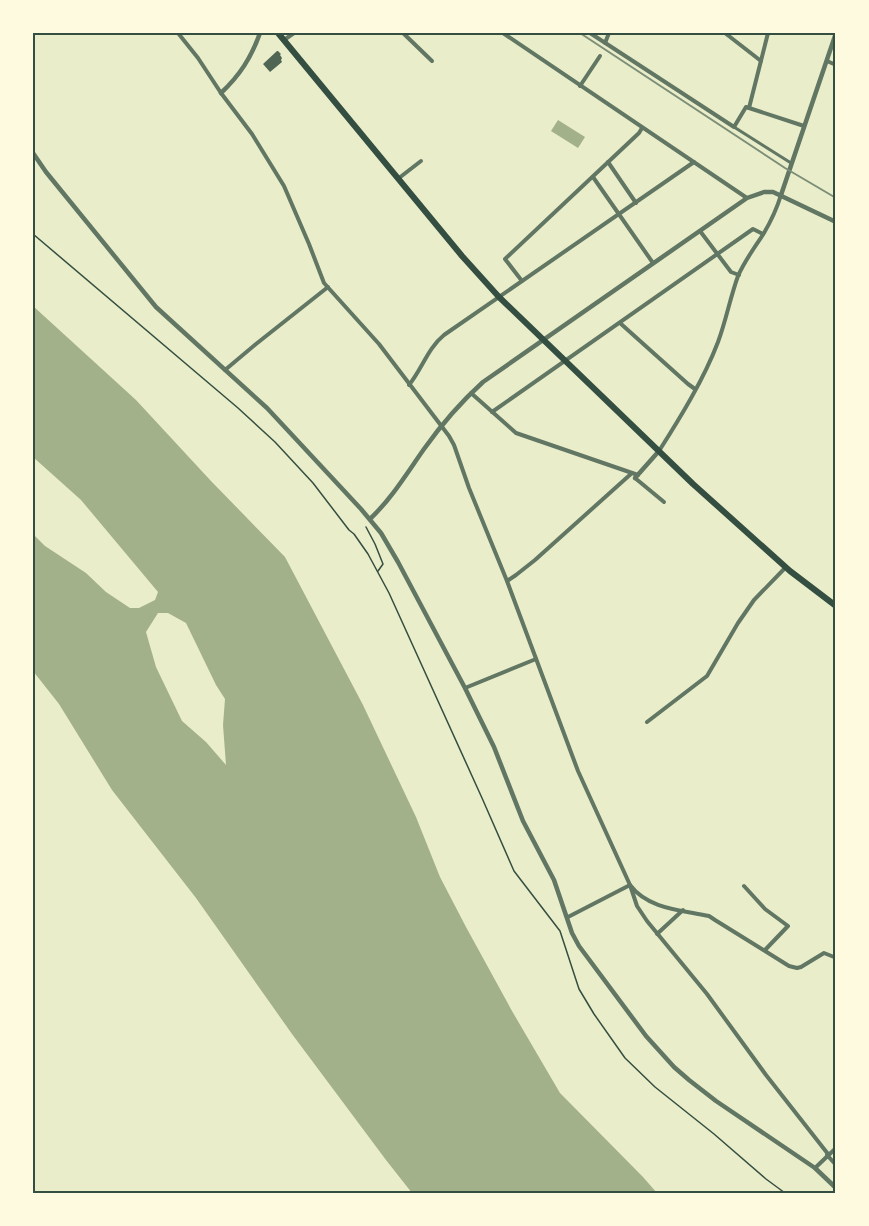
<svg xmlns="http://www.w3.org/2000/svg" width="869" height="1226" viewBox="0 0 869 1226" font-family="'Archivo Narrow',sans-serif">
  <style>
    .water { fill: #a3b18a; fill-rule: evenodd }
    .building { fill: #4f6655 }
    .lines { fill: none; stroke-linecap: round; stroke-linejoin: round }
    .path { stroke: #344e41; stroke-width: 1.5 }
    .pedestrian { stroke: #617663; stroke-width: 3 }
    .minor { stroke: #617663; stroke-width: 4 }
    .tertiary { stroke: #617663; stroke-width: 4.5 }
    .primary { stroke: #344e41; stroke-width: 6 }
    .rail { stroke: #7c8e77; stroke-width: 2 }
    .neatline { fill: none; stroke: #344e41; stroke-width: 2 }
  </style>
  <rect width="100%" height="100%" fill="#e9edc9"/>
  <g class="water">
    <path d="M 558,120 L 585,137 L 578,148 L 551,131 Z"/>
    <path d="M 33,306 L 136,400 L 211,481 L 285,557 L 363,705 L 416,817 L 440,877 L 466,927 L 512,1011 L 560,1093 L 643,1177 L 657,1193 L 412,1193 L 386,1160 L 292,1034 L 196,898 L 112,790 L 59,704 L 33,671 L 33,534 L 45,546 L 86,573 L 106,592 L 130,608 L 139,608 L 155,600 L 158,592 L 81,500 L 33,457 ZM 158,613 L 168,613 L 186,623 L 216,685 L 225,699 L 223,725 L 226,765 L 206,742 L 182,721 L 156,667 L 146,632 Z"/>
  </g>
  <path class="building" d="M 277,51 L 278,51 L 281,54 L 280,55 L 282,58 L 281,60 L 282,62 L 270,72 L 263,64 Z"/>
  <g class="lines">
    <g class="path">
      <path d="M 33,234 L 238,408 L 275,442 L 313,483 L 349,530 L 354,534 L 368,554 L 389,593 L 482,798 L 514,871 L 560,931 L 579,989 L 594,1014 L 625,1058 L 655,1087 L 714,1134 L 766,1179 L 785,1193"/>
      <path d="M 366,527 L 375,544 L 383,564 L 378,571"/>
    </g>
    <path class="pedestrian" d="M 734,127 L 791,163"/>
    <g class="minor">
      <path d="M 178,33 L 198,58 L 221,93 L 252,134 L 284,186 L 309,244 L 324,283 L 379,344 L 449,436 L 454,445 L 469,488 L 507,581 L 578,771 L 630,885 L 637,906 L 647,921 L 707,994 L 766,1075 L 828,1154"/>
      <path d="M 403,33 L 432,61"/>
      <path d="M 503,33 L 747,198"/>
      <path d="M 590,33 L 734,127 L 746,107 L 804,126"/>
      <path d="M 725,33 L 761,61"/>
      <path d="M 284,40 L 294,33"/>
      <path d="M 605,43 L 609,33"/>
      <path d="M 827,61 L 836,65"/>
      <path d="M 580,86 L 600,56"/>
      <path d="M 749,108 L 768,33"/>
      <path d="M 608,162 L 636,203"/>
      <path d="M 593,177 L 653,263"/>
      <path d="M 399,178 L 421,161"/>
      <path d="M 700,231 L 731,272 L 739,275"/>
      <path d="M 522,281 L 505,259 L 639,133 L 642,128"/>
      <path d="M 620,323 L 688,384 L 695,389"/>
      <path d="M 225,370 L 256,344 L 328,287"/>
      <path d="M 409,385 C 422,369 428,348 444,335 L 694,162"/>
      <path d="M 471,393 L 516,433 L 638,475"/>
      <path d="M 492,412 L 753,229 L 763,234"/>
      <path d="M 659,451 C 680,418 704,379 718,342 C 726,321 730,298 738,276 C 745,260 755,247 764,233 C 771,221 777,208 781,195"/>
      <path d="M 635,478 L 664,502"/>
      <path d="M 507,581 L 516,575 L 535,560 L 632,473"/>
      <path d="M 465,688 L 536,659"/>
      <path d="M 647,722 L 707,676 L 738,623 L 754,600 L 786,567"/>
      <path d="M 744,886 L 765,909 L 788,926 L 765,950"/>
      <path d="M 568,917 L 630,885 C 648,909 681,910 709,916 L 715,920 L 789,966 L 797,968 L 801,967 L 824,953 L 834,957 L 836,956"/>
      <path d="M 657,934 L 683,910"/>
      <path d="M 827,1155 L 836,1165"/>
      <path d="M 815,1168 L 836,1148"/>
    </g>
    <g class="tertiary">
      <path d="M 221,93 C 240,75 251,58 260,33"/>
      <path d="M 33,153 L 46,172 L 156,307 L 267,408 L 361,509 L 381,533 L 398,562 L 465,688 L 494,747 L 523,821 L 554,880 L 572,933 L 579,946 L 646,1036 L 674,1067 L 689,1080 L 716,1101 L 815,1168 L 836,1188"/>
      <path d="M 781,195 L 836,33"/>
      <path d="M 635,478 L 659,451"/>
      <path d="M 370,519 C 392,498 407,473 424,449 C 441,425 461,402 483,382 L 747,198 L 764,192 L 773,192 L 836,222"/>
    </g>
    <path class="primary" d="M 278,33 L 462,256 L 499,297 L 693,484 L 790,571 L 836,606"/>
    <path class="rail" d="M 580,33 L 785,168 L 836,198"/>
  </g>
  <rect width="869" height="1226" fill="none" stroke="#fefae0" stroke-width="69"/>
  <rect x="34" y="34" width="800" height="1158" class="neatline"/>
</svg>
